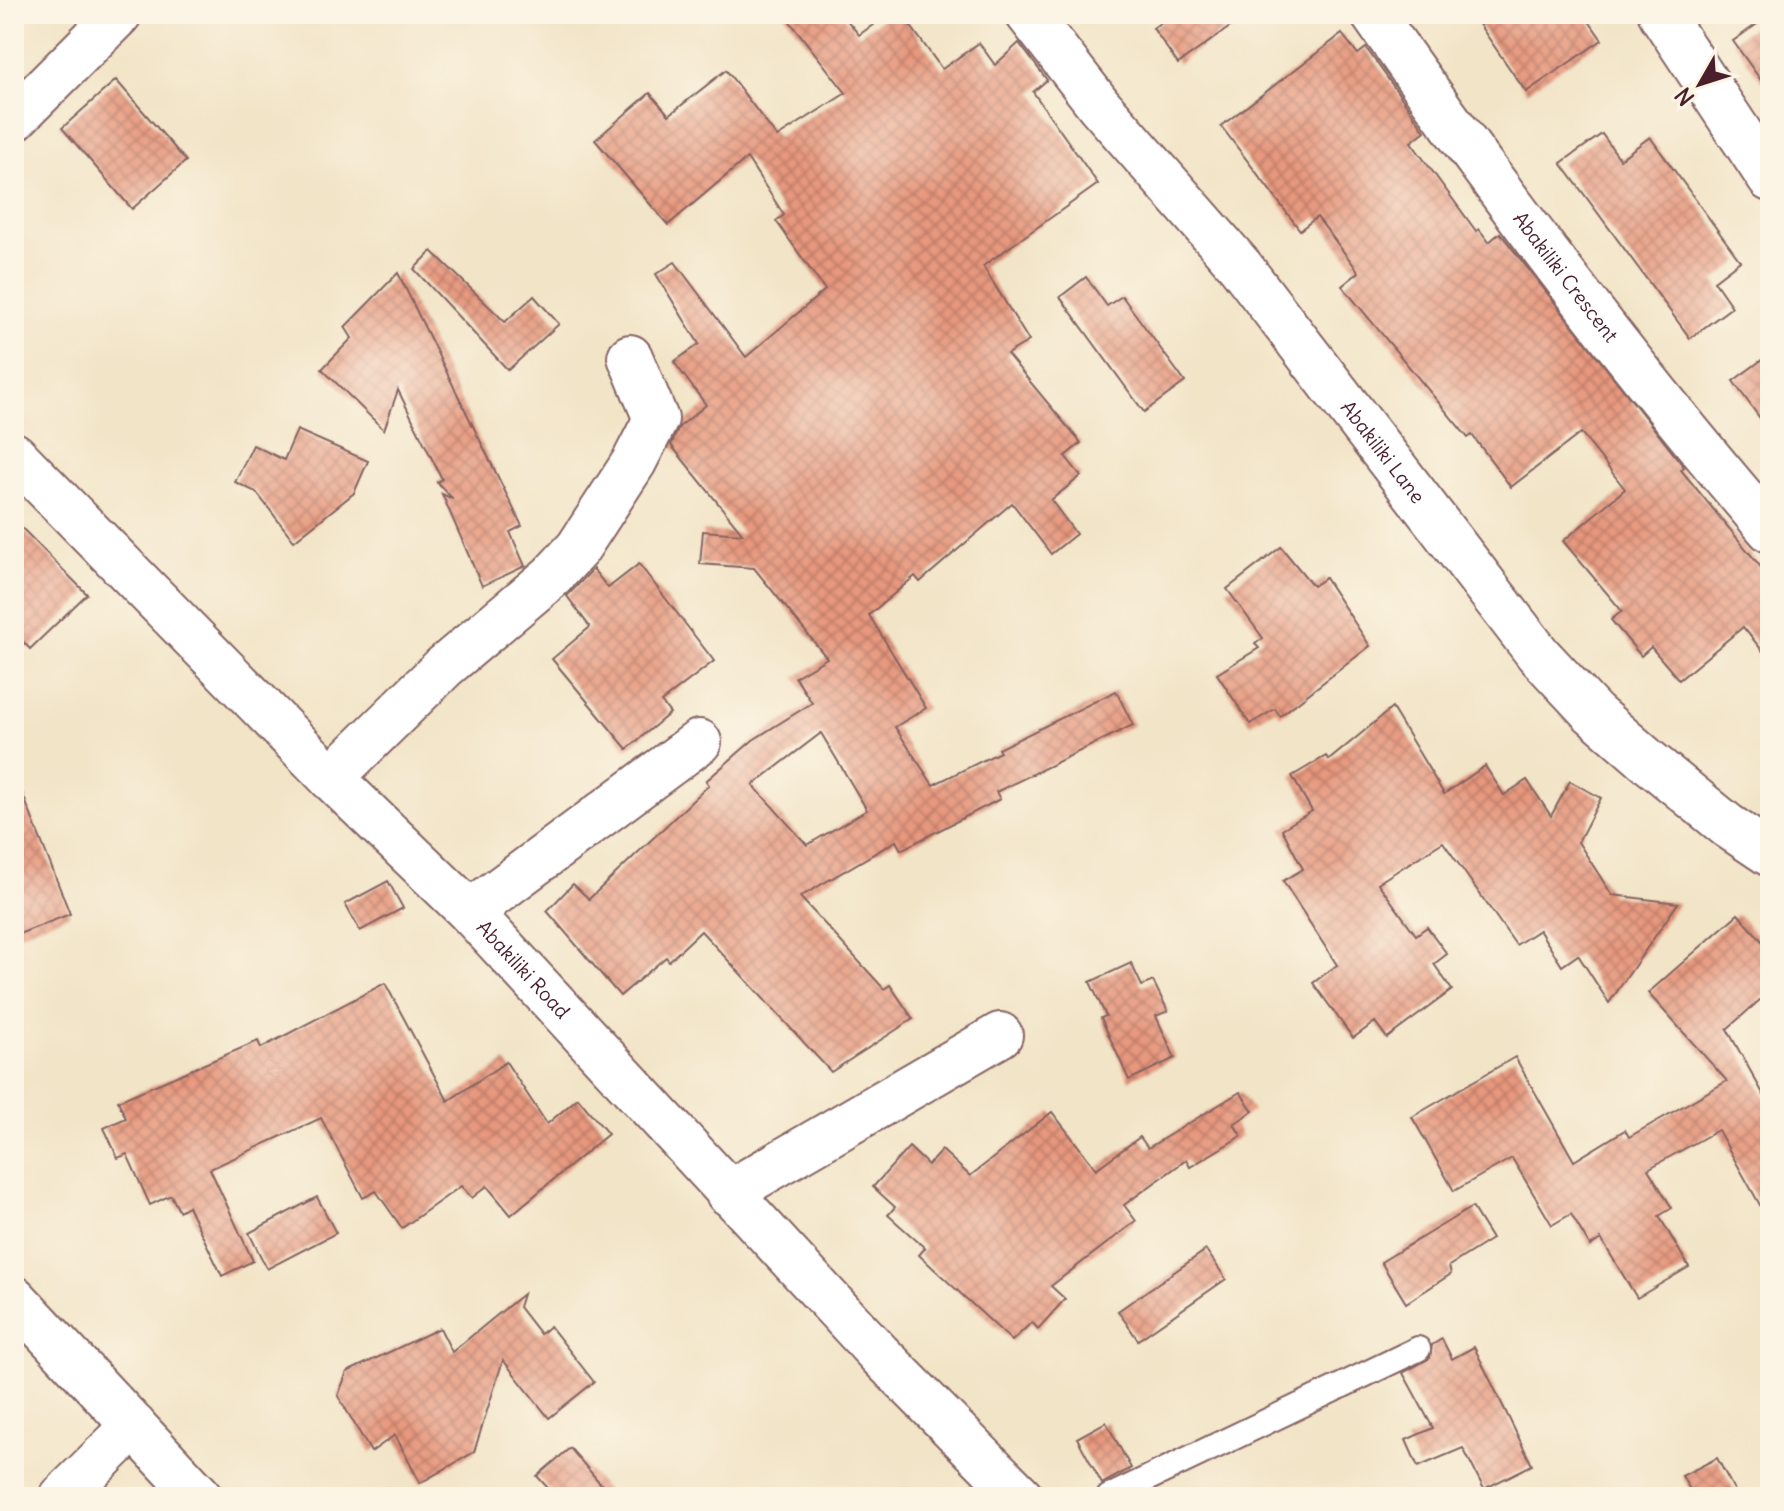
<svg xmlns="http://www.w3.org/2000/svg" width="1784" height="1511" viewBox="0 0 1784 1511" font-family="Delius,sans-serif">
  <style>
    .building { fill: url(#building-cross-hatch); fill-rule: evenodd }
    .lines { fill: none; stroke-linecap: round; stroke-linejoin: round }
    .lane-casing { stroke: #856462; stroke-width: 28 }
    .street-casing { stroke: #856462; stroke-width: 48 }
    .secondary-casing { stroke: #856462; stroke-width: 48 }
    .lane { stroke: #fff; stroke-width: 24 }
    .street { stroke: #fff; stroke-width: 44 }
    .secondary { stroke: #fff; stroke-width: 44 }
    .labels { text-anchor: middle; stroke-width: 8; stroke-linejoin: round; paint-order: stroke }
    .street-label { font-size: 20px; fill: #4a1f2b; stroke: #fcf5e5 }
  </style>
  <defs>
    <pattern id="building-cross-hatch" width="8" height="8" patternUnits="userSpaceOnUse" patternTransform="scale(2)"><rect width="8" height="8" fill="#e7987e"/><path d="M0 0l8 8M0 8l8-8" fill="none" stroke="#bd7b67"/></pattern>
  </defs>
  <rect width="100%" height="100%" fill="#fcf5e5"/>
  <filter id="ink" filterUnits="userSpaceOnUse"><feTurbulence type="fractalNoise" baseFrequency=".0125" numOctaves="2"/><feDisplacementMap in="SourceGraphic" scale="16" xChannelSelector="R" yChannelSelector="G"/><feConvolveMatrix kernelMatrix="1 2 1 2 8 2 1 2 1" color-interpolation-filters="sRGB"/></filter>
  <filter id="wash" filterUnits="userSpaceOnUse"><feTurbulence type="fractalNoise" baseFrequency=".006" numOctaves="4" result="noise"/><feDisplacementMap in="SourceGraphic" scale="32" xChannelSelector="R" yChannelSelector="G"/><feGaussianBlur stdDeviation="1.8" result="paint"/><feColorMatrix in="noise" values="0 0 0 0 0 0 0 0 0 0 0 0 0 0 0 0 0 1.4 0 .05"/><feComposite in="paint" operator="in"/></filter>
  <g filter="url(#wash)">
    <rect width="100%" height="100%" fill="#f2e4c7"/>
    <g id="blocks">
      <g class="building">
        <path d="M 784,14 L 842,14 L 859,35 L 888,14 L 902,14 L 942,69 L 979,43 L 995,65 L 1019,43 L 1047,80 L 1033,92 L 1098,184 L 983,266 L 1029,341 L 1007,354 L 1081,443 L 1065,456 L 1081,476 L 1051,500 L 1076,534 L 1051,554 L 1012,503 L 920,582 L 915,576 L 869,615 L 926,708 L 895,727 L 933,785 L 1000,752 L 998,749 L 1116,691 L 1133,725 L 996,792 L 1000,799 L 901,850 L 896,841 L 800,897 L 884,989 L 890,985 L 913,1019 L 831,1072 L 701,931 L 669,961 L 666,957 L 620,996 L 547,911 L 573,884 L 589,899 L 709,785 L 706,781 L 753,740 L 812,703 L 795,677 L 827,658 L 754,568 L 700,564 L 703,531 L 743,534 L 671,445 L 679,427 L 706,405 L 674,362 L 699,344 L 656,274 L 675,262 L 746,357 L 825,290 L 776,221 L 784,215 L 747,158 L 668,225 L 595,140 L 650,93 L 669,115 L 726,70 L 777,137 L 846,93 ZM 821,733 L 867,810 L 807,845 L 753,785 Z"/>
        <path d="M 1173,14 L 1248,14 L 1178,64 L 1153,28 Z"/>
        <path d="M 1472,14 L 1584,14 L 1602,40 L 1526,92 Z"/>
        <path d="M 1770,15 L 1770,93 L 1733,41 Z"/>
        <path d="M 1342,34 L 1358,54 L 1366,48 L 1425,131 L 1411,142 L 1476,231 L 1479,229 L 1489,242 L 1500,233 L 1684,467 L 1681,470 L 1770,578 L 1770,660 L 1743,627 L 1679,680 L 1651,647 L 1641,656 L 1611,620 L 1622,611 L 1563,541 L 1625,489 L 1581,433 L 1511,487 L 1472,435 L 1468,438 L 1342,286 L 1359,272 L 1317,217 L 1300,230 L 1221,126 Z"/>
        <path d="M 116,80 L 186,161 L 132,209 L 62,128 Z"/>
        <path d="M 1602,134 L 1620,159 L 1650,137 L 1740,261 L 1714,281 L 1732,307 L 1690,338 L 1561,163 Z"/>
        <path d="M 432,251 L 505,322 L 534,296 L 559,324 L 508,370 L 414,269 Z"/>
        <path d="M 398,273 L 522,526 L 510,532 L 525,566 L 482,586 L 442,494 L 453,499 L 437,482 L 442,479 L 398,390 L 384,430 L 322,369 L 352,338 L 345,327 Z"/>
        <path d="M 1086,277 L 1107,306 L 1122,296 L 1185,382 L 1144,412 L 1060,297 Z"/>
        <path d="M 1770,354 L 1770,432 L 1733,381 Z"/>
        <path d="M 297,430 L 368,461 L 354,493 L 294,541 L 256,492 L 235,482 L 253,445 L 284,460 Z"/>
        <path d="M 14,520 L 87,594 L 30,649 L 14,632 Z"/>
        <path d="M 1281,547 L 1313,586 L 1325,578 L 1370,646 L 1280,716 L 1275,709 L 1250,724 L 1217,674 L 1259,648 L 1255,644 L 1263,638 L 1227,589 Z"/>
        <path d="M 639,564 L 714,661 L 661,702 L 670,713 L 627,749 L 552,659 L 590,627 L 567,596 L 593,569 L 608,588 Z"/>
        <path d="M 1392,708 L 1444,794 L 1485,766 L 1504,795 L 1527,780 L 1551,816 L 1570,781 L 1601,798 L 1578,842 L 1612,895 L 1678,903 L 1609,1003 L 1578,955 L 1562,966 L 1539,930 L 1516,945 L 1443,842 L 1378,883 L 1416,935 L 1427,927 L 1447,954 L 1434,964 L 1452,990 L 1387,1038 L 1375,1022 L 1353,1038 L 1313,983 L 1337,965 L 1283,881 L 1303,869 L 1282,829 L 1312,811 L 1292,776 L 1326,756 L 1329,760 Z"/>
        <path d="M 16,777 L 70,914 L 14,936 L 14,778 Z"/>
        <path d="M 388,881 L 403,908 L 360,931 L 345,904 Z"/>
        <path d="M 1738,914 L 1770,950 L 1770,991 L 1727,1029 L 1770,1106 L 1770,1223 L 1718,1130 L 1648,1169 L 1672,1208 L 1659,1216 L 1689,1267 L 1637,1298 L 1601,1239 L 1590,1246 L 1571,1214 L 1552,1225 L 1512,1158 L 1454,1191 L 1412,1117 L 1515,1057 L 1574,1161 L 1625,1130 L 1629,1137 L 1727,1081 L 1648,993 Z"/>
        <path d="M 1131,963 L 1142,986 L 1153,981 L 1168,1011 L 1156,1016 L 1175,1058 L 1129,1080 L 1101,1018 L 1106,1016 L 1090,982 Z"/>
        <path d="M 385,983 L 448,1101 L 506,1062 L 547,1124 L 578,1098 L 608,1134 L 511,1215 L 487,1186 L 472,1198 L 461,1186 L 402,1228 L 376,1191 L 363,1198 L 321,1118 L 210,1169 L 253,1261 L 222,1276 L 188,1206 L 179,1211 L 171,1195 L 150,1205 L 127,1154 L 118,1158 L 104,1128 L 126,1118 L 118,1101 L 258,1041 L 261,1048 Z"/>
        <path d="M 1240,1092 L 1253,1111 L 1234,1124 L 1241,1136 L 1190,1167 L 1186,1160 L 1124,1205 L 1136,1221 L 1051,1286 L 1065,1299 L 1038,1329 L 1032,1322 L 1012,1341 L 919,1255 L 925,1248 L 888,1215 L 895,1207 L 873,1187 L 909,1147 L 928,1165 L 942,1150 L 970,1176 L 1052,1112 L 1096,1169 L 1140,1137 L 1148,1148 Z"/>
        <path d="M 317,1197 L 336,1233 L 267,1269 L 249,1233 Z"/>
        <path d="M 1472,1207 L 1492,1239 L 1449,1266 L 1451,1274 L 1406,1303 L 1381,1262 Z"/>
        <path d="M 1206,1250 L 1226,1279 L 1138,1340 L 1118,1311 Z"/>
        <path d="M 523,1294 L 519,1307 L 540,1334 L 550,1326 L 594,1382 L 549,1418 L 503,1360 L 474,1452 L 420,1483 L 395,1435 L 371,1452 L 338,1396 L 347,1372 L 440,1328 L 452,1352 Z"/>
        <path d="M 1442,1339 L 1452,1359 L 1474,1347 L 1532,1465 L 1484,1489 L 1463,1448 L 1418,1467 L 1406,1440 L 1433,1428 L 1403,1373 L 1430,1358 L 1432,1345 Z"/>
        <path d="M 1106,1422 L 1131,1468 L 1102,1484 L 1077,1438 Z"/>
        <path d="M 570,1448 L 612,1497 L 556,1497 L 537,1476 Z"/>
        <path d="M 1717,1458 L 1738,1497 L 1694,1497 L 1682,1476 Z"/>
      </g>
    </g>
  </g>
  <g filter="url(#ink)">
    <use href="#blocks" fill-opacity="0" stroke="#856462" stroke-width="2"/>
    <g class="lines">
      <defs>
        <path id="lane" d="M 1109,1497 L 1418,1349"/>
        <g id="street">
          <path id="s1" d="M 1028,14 L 1099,105 L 1240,266 L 1538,654 L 1593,713 L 1647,760 L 1728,826 L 1770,854"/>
          <path id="s2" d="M 1373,14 C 1497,191 1629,366 1770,530"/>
          <path d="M 1661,14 L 1770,179"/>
          <path d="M 14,119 L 119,14"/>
          <path d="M 331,778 L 444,667 L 552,576 L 578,548 L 634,462 L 656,419 L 630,357"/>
          <path d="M 470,912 L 699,742"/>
          <path d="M 728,1193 L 1000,1035"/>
          <path d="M 14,1298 L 200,1497"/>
          <path d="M 62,1497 L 134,1426"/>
        </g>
        <g id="secondary">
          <path id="s3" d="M 14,455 L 331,778 L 470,912 L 879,1354 L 1021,1497"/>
        </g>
      </defs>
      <use href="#lane" class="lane-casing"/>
      <use href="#street" class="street-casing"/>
      <use href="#secondary" class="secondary-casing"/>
      <use href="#lane" class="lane"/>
      <use href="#street" class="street"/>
      <use href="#secondary" class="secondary"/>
    </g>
  </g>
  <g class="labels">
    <g class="street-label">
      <text dy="7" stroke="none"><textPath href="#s2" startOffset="326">Abakiliki Crescent</textPath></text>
      <text dy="7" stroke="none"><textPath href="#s1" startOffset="564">Abakiliki Lane</textPath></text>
      <text dy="7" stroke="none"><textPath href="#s3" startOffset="724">Abakiliki Road</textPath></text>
    </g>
  </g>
  <rect width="1784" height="1511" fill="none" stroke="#fcf5e5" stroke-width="48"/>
  <g transform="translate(1700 84) rotate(231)" stroke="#fcf5e5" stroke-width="6" paint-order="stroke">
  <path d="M0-6L14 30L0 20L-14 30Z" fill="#4a1f2b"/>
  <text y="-12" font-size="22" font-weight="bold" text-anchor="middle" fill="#4a1f2b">N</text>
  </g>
</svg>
